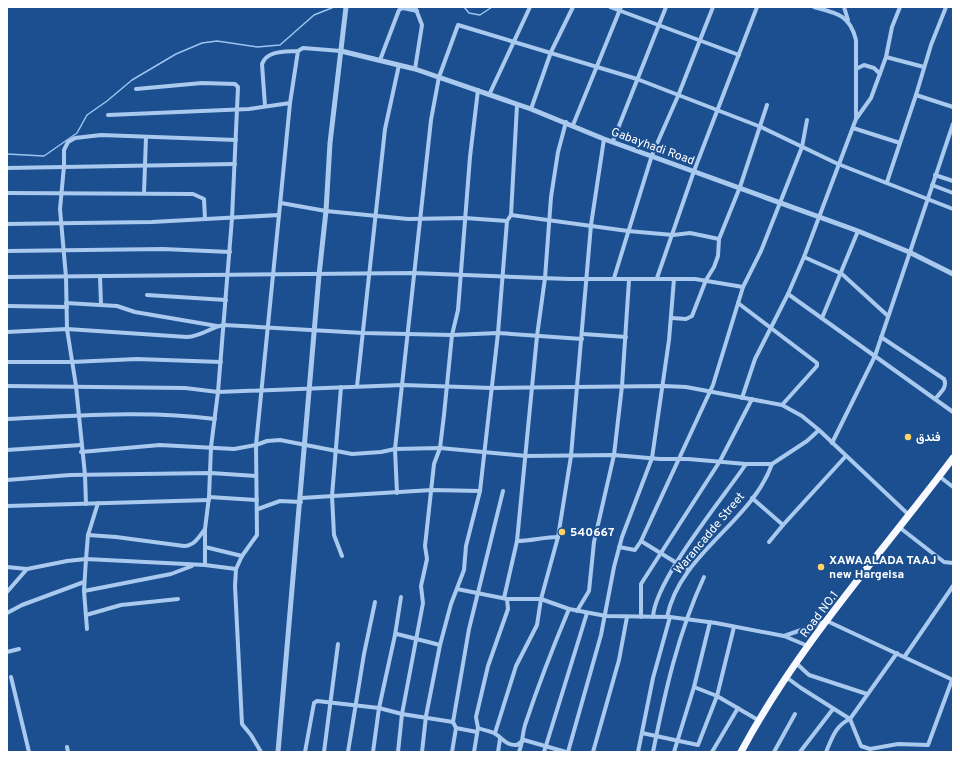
<svg xmlns="http://www.w3.org/2000/svg" width="960" height="759" viewBox="0 0 960 759" font-family="Overpass,Vazirmatn,sans-serif">
  <style>
    .lines { fill: none; stroke-linecap: round; stroke-linejoin: round }
    .stream { stroke: #9cc4f0; stroke-width: 1.5 }
    .minor { stroke: #a9c9ee; stroke-width: 4 }
    .tertiary { stroke: #a9c9ee; stroke-width: 5 }
    .trunk { stroke: #f8faff; stroke-width: 7 }
    .poi-dot { fill: #ffd166; stroke: #1b4f8f; stroke-width: 1.5 }
    .labels { text-anchor: middle; stroke-width: 4; stroke-linejoin: round; paint-order: stroke }
    .street-label { font-size: 12px; fill: #fff; stroke: #1b4f8f }
    .poi-label { font-size: 12px; font-weight: bold; fill: #fff; stroke: #1b4f8f; text-anchor: start }
  </style>
  <rect width="100%" height="100%" fill="#1b4f8f"/>
  <g class="lines">
    <g class="stream">
      <path d="M 464,7 L 469,13 L 480,15 L 492,7"/>
      <path d="M 7,154 L 44,156 L 77,133 L 87,115 L 107,101 L 132,80 L 176,54 L 202,43 L 217,41 L 257,47 L 280,45 L 314,15 L 334,7"/>
    </g>
    <g class="minor">
      <path d="M 415,7 L 422,25 L 415,69"/>
      <path d="M 610,7 L 739,55"/>
      <path d="M 814,7 C 837,13 850,15 856,40 L 856,119"/>
      <path d="M 844,7 L 848,20"/>
      <path d="M 886,57 L 924,67"/>
      <path d="M 380,60 L 399,10 L 403,8 L 417,11"/>
      <path d="M 856,69 L 864,65 L 874,68 L 880,74"/>
      <path d="M 136,89 L 202,83 L 235,84 L 238,87 L 232,218 L 218,392 L 211,447 L 209,497 L 205,529 L 205,565"/>
      <path d="M 489,95 L 530,7"/>
      <path d="M 916,95 L 931,45 L 946,7"/>
      <path d="M 265,106 L 262,64 C 267,50 286,52 298,51"/>
      <path d="M 531,109 L 551,52 L 573,7"/>
      <path d="M 108,115 L 249,109 L 290,103"/>
      <path d="M 573,125 L 621,7"/>
      <path d="M 853,128 L 900,143"/>
      <path d="M 613,141 L 666,7"/>
      <path d="M 7,168 L 235,164"/>
      <path d="M 935,175 L 953,181"/>
      <path d="M 887,182 L 916,95 L 953,107"/>
      <path d="M 932,185 L 953,193"/>
      <path d="M 7,193 L 193,194 L 204,199 L 205,219"/>
      <path d="M 144,193 L 146,137"/>
      <path d="M 281,203 L 326,211 L 408,219 L 465,218 L 507,221"/>
      <path d="M 279,215 L 290,103 L 298,51 L 303,48 L 341,51"/>
      <path d="M 511,215 L 628,231 L 673,235 L 690,233 L 719,239"/>
      <path d="M 7,224 L 152,222 L 279,215 L 256,445 L 257,535 L 242,556 L 236,569 L 235,586 L 242,724 L 251,735 L 261,752"/>
      <path d="M 7,251 L 163,249 L 230,252"/>
      <path d="M 100,276 L 101,305"/>
      <path d="M 7,277 L 413,273 L 569,279 L 695,279 L 743,287"/>
      <path d="M 614,278 L 652,155 L 678,96 L 713,7"/>
      <path d="M 657,278 L 694,171 L 757,7"/>
      <path d="M 788,294 L 953,412"/>
      <path d="M 147,295 L 226,300"/>
      <path d="M 66,303 L 117,306 L 135,312 L 217,326"/>
      <path d="M 738,303 L 817,363 L 817,366 L 782,405"/>
      <path d="M 7,306 L 67,307"/>
      <path d="M 888,316 L 842,274 L 804,257 L 856,119 L 871,98 L 886,57 L 892,27 L 900,7"/>
      <path d="M 672,318 L 686,319 L 692,316 L 706,280 L 714,267 L 718,256 L 719,239 L 740,187 L 767,105"/>
      <path d="M 822,318 L 858,231"/>
      <path d="M 7,332 L 67,329 L 187,337 C 203,336 210,327 224,325 L 363,333 L 452,335 L 498,333 L 582,339"/>
      <path d="M 583,334 L 626,337"/>
      <path d="M 881,337 L 944,379 C 948,387 940,393 935,399"/>
      <path d="M 7,362 L 72,362 L 137,359 L 221,362"/>
      <path d="M 7,386 L 185,388 L 218,392 L 403,385 L 492,388 L 664,386 L 686,387 L 782,405 L 802,416 L 819,430 L 909,515"/>
      <path d="M 357,386 L 385,129 L 399,65"/>
      <path d="M 341,387 L 332,496 L 334,535 L 342,556"/>
      <path d="M 742,398 L 755,359 L 788,294 L 804,257"/>
      <path d="M 7,419 C 77,416 146,410 215,419"/>
      <path d="M 832,443 L 875,356 L 953,124"/>
      <path d="M 7,450 L 81,445"/>
      <path d="M 81,452 L 160,445 L 234,449 L 256,445 L 267,441 L 280,440 L 352,454 L 381,452 L 395,449 L 440,448 L 526,456 L 614,455 L 660,459 L 688,459 L 746,464 L 772,464 L 807,441 L 819,430"/>
      <path d="M 939,476 L 953,487"/>
      <path d="M 7,480 L 70,475 L 211,473 L 256,476"/>
      <path d="M 397,493 L 395,449 L 431,120 L 439,77 L 458,25 L 637,79 L 761,127 L 838,164 L 953,209"/>
      <path d="M 209,497 L 257,500"/>
      <path d="M 301,498 L 432,490 L 480,491"/>
      <path d="M 752,498 L 783,525 L 845,457"/>
      <path d="M 86,504 L 85,475 L 76,386 L 67,329 L 66,277 L 60,209 L 64,166 L 64,150 L 68,142 L 75,138 L 101,135 L 236,140"/>
      <path d="M 7,506 L 209,500"/>
      <path d="M 258,509 L 280,501 L 301,502"/>
      <path d="M 899,527 L 944,562 L 953,563"/>
      <path d="M 88,535 L 116,537 L 184,546 C 194,546 199,537 205,529"/>
      <path d="M 517,541 C 531,541 544,537 558,537"/>
      <path d="M 641,541 L 688,570"/>
      <path d="M 769,542 L 783,525"/>
      <path d="M 205,547 L 242,556"/>
      <path d="M 619,547 L 635,550 L 641,541 L 713,385 L 743,287 L 761,251 L 802,147 L 807,120"/>
      <path d="M 7,567 L 27,569"/>
      <path d="M 457,589 L 507,599 L 541,599 L 569,609 L 606,616 L 670,617 L 716,623 L 784,636 L 808,646"/>
      <path d="M 84,591 L 171,574 L 192,566"/>
      <path d="M 7,592 L 27,569 L 67,561 L 86,559 L 88,535 L 98,503"/>
      <path d="M 504,598 L 517,541 L 537,336 L 545,278 L 551,197 L 558,152 L 566,122"/>
      <path d="M 577,611 L 589,591 L 594,542 L 614,455 L 622,386 L 629,280"/>
      <path d="M 7,613 L 22,605 L 84,582"/>
      <path d="M 86,615 L 121,605 L 178,599"/>
      <path d="M 641,617 L 641,584 L 720,461 L 752,399"/>
      <path d="M 653,617 C 655,580 723,498 746,464"/>
      <path d="M 667,617 C 680,553 751,523 772,464"/>
      <path d="M 87,629 L 84,591 L 86,559 L 205,565 L 236,569"/>
      <path d="M 395,635 L 401,597"/>
      <path d="M 784,636 L 827,621 L 953,680"/>
      <path d="M 7,652 L 19,649"/>
      <path d="M 905,656 L 953,586"/>
      <path d="M 796,663 L 809,675 L 867,694"/>
      <path d="M 11,677 L 29,752"/>
      <path d="M 786,677 L 801,688 L 850,719 L 861,746 L 870,749 L 898,744 L 928,745 L 952,680"/>
      <path d="M 694,687 L 717,696 L 758,720"/>
      <path d="M 456,728 L 477,732"/>
      <path d="M 478,728 C 483,730 490,731 494,733 C 503,738 506,746 517,745 L 524,740 L 566,752"/>
      <path d="M 495,733 L 516,666 L 537,625 L 541,599 L 558,537 L 571,456 L 591,225 L 604,139"/>
      <path d="M 642,733 L 698,745 L 717,696 L 734,627"/>
      <path d="M 67,747 L 68,752"/>
      <path d="M 305,752 L 314,703 L 317,701 L 379,708 L 402,714 L 453,722"/>
      <path d="M 324,752 L 338,644"/>
      <path d="M 348,752 L 364,654 L 375,602"/>
      <path d="M 373,752 L 379,708 L 395,635 L 397,634 L 440,645"/>
      <path d="M 398,752 L 402,714 L 423,603 L 421,586 L 427,559 L 425,546 L 434,464 L 440,448 L 444,415 L 452,335 L 458,310 L 470,157 L 478,90"/>
      <path d="M 422,752 L 426,716 L 440,645 L 451,604 L 464,570 L 466,546 L 480,491 L 498,333 L 507,221 L 511,215 L 517,105"/>
      <path d="M 452,752 L 456,728 L 453,722 L 469,629 L 503,491"/>
      <path d="M 474,752 L 478,728 L 476,717 L 488,666 L 508,609 L 507,599"/>
      <path d="M 498,752 L 500,739"/>
      <path d="M 519,752 C 523,742 522,735 525,725 C 538,686 553,647 569,609"/>
      <path d="M 544,752 L 587,613"/>
      <path d="M 568,752 L 601,635 L 614,567 L 622,537 L 652,458 L 669,340 L 674,279"/>
      <path d="M 593,752 L 619,660 L 627,617"/>
      <path d="M 638,752 L 653,678 L 670,617"/>
      <path d="M 653,752 C 665,692 678,633 704,577"/>
      <path d="M 674,752 L 694,687 L 710,622"/>
      <path d="M 712,752 L 738,708"/>
      <path d="M 774,752 L 795,714"/>
      <path d="M 800,752 L 833,709"/>
      <path d="M 826,752 C 832,738 836,725 850,719 L 897,653"/>
    </g>
    <g class="tertiary">
      <path d="M 341,51 L 415,69 L 531,109 L 604,139 L 858,231 L 909,252 L 953,274"/>
      <path d="M 278,752 L 319,275 L 326,211 L 330,143 L 346,7"/>
    </g>
    <path class="trunk" d="M 741,752 C 798,645 881,554 953,458"/>
  </g>
  <g class="poi-dot">
    <circle cx="908" cy="437" r="4"/>
    <circle cx="562" cy="532" r="4"/>
    <circle cx="821" cy="567" r="4"/>
  </g>
  <g class="labels">
    <g class="street-label">
      <text transform="translate(653 146) rotate(20)" y="4">Gabayhadi Road</text>
      <text transform="translate(709 533) rotate(-50)" y="4">Warancadde Street</text>
      <text transform="translate(819 614) rotate(-53)" y="4">Road NO.1</text>
    </g>
    <g class="poi-label">
      <text x="916" y="441">فندق</text>
      <text x="570" y="536">540667</text>
      <text x="829" y="564">XAWAALADA TAAJ<tspan x="829" dy="14">new Hargeisa</tspan></text>
    </g>
  </g>
  <rect width="960" height="759" fill="none" stroke="#ffffff" stroke-width="16"/>
</svg>
